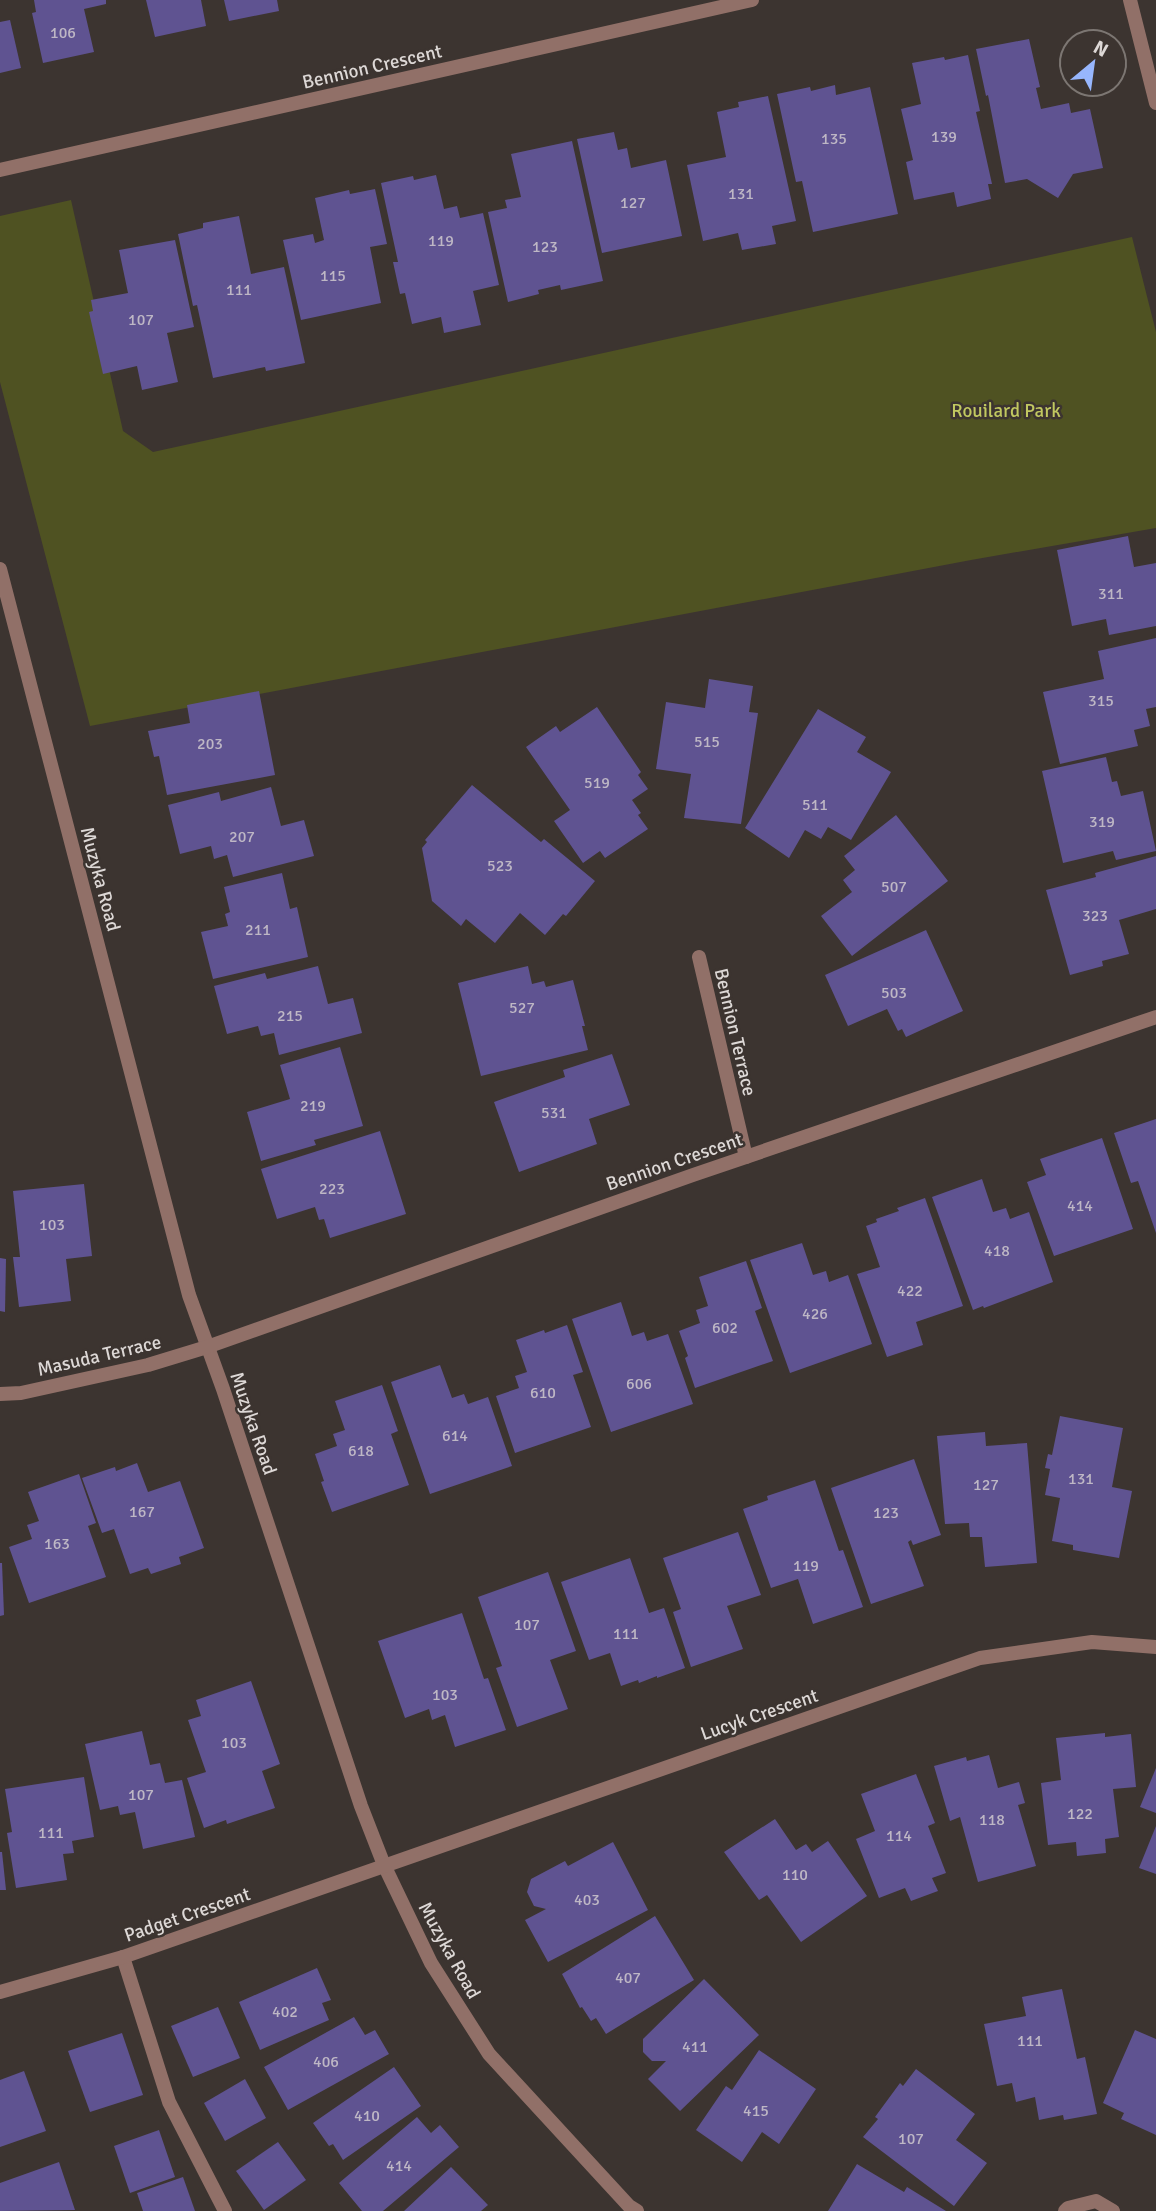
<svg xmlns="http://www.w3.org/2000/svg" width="1156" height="2211" viewBox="0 0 1156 2211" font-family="Signika,sans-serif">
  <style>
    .green { fill: #4f5222 }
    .building { fill: #5f5391 }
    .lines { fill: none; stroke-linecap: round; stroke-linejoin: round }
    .service { stroke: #917068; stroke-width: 14 }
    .minor { stroke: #917068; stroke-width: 14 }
    .labels { text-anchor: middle; stroke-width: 5; stroke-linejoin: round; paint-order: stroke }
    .number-label { font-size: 16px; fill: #beb7c5 }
    .street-label { font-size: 19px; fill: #ddd8d6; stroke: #3c3430 }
    .park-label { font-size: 19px; fill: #c1c860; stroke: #3c3430 }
  </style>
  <rect width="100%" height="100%" fill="#3c3430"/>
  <path class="green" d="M 71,200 L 123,431 L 153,452 L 1132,237 L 1156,332 L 1156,528 L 971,560 L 90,726 L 0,382 L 0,216 Z"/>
  <g class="building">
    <path d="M 34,0 L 106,0 L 106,4 L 84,9 L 94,52 L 43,63 L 32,13 L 36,12 Z"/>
    <path d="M 146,0 L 201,0 L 206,26 L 155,37 Z"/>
    <path d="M 224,0 L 277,0 L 279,11 L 229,21 Z"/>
    <path d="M 10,20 L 21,68 L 0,73 L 0,22 Z"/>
    <path d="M 1029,39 L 1040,87 L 1036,88 L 1041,109 L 1069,103 L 1071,113 L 1090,109 L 1103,168 L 1073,174 L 1058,198 L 1027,179 L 1005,183 L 988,95 L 986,96 L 976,49 Z"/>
    <path d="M 968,55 L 980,111 L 976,112 L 992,184 L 988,184 L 991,199 L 957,207 L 954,192 L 914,200 L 906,162 L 913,160 L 901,109 L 921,104 L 912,63 L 944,57 L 945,60 Z"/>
    <path d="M 835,85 L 836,95 L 870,87 L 898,214 L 813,232 L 802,181 L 796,182 L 777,94 L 810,87 L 811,91 Z"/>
    <path d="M 768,96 L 796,221 L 772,226 L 776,244 L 742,250 L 738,233 L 703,241 L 687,165 L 726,157 L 717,112 L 739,107 L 738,102 Z"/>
    <path d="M 614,132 L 618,150 L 627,148 L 631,168 L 666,160 L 682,236 L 602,253 L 577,139 Z"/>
    <path d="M 572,141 L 603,281 L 561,290 L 560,285 L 538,290 L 539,294 L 508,302 L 488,212 L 507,208 L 505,200 L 521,197 L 511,154 Z"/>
    <path d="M 436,175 L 444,209 L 457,206 L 460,218 L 483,213 L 499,285 L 473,291 L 481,325 L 444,333 L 441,317 L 412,324 L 405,293 L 400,294 L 393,262 L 398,262 L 381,183 L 413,176 L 414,180 Z"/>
    <path d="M 375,189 L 387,244 L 370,247 L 381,303 L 301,320 L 283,240 L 313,234 L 315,243 L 324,240 L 315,198 L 349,190 L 350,194 Z"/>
    <path d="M 239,216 L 251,274 L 284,267 L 305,363 L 266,371 L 265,367 L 213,378 L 197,305 L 193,306 L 178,234 L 203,228 L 203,223 Z"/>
    <path d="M 175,240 L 194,327 L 167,333 L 178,382 L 142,390 L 137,366 L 103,374 L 89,312 L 93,311 L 91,300 L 128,293 L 119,250 Z"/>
    <path d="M 1128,536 L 1134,567 L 1156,563 L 1156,626 L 1109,635 L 1106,619 L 1072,626 L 1057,550 Z"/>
    <path d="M 1156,638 L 1156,707 L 1146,709 L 1150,726 L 1134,730 L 1138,746 L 1060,764 L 1043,692 L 1104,679 L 1098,651 Z"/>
    <path d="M 709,679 L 753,686 L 749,712 L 758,713 L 741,824 L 684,818 L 691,774 L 656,769 L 666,702 L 705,708 Z"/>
    <path d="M 259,691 L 275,775 L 167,795 L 159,756 L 154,757 L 148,731 L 190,723 L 187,705 Z"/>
    <path d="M 597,707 L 641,772 L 638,775 L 648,789 L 632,800 L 641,813 L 638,815 L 648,829 L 605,858 L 600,851 L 583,863 L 554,821 L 570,810 L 526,747 L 556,726 L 560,732 Z"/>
    <path d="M 818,709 L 866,737 L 857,752 L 891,772 L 851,840 L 828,827 L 821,839 L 805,830 L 789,858 L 745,828 Z"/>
    <path d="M 1106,757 L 1112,782 L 1117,781 L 1121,796 L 1143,791 L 1156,851 L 1116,860 L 1113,851 L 1063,863 L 1042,771 Z"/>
    <path d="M 472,785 L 541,842 L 544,839 L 595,881 L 566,916 L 563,914 L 545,935 L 520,913 L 495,943 L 466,919 L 461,926 L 432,901 L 422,848 L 427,842 L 425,840 Z"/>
    <path d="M 271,787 L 281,826 L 304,820 L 314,856 L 233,877 L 227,855 L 214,859 L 211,846 L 180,854 L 168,805 L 219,792 L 221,801 Z"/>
    <path d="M 896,815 L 948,881 L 852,956 L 821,916 L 852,892 L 843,880 L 855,870 L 844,856 Z"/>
    <path d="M 1156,856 L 1156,909 L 1119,920 L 1129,954 L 1102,961 L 1103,966 L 1070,975 L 1046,890 L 1096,877 L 1095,873 Z"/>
    <path d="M 282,873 L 290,909 L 297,907 L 308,957 L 213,979 L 201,932 L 228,926 L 225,914 L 230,912 L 224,887 Z"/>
    <path d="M 926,930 L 963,1011 L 906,1037 L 902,1029 L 898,1031 L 887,1009 L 848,1026 L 825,975 Z"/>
    <path d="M 318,966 L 328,1004 L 353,998 L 362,1033 L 279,1055 L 274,1033 L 261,1036 L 258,1026 L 227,1034 L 214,986 L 265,973 L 267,979 Z"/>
    <path d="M 528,966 L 532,984 L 544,981 L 546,987 L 573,980 L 585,1026 L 582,1026 L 588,1050 L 481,1076 L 458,983 Z"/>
    <path d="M 340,1047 L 363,1126 L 314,1140 L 316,1145 L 261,1161 L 247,1112 L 290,1099 L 280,1065 Z"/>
    <path d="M 612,1054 L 630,1105 L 589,1119 L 597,1144 L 519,1172 L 494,1102 L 565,1077 L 563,1070 Z"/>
    <path d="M 1156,1119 L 1156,1233 L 1138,1181 L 1131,1183 L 1114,1133 Z"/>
    <path d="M 380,1131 L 406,1214 L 330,1238 L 324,1219 L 319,1220 L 315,1207 L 277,1219 L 261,1169 Z"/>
    <path d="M 1102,1138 L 1133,1229 L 1054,1256 L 1027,1182 L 1046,1175 L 1040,1159 Z"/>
    <path d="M 982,1179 L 993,1212 L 1006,1208 L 1010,1219 L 1029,1212 L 1053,1282 L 984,1308 L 983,1306 L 973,1310 L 932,1197 Z"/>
    <path d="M 84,1184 L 92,1256 L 66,1259 L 71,1301 L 19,1307 L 13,1257 L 20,1257 L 13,1191 Z"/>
    <path d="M 925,1198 L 963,1306 L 916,1322 L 923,1345 L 887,1357 L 857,1274 L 880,1267 L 866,1226 L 877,1222 L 876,1219 L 899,1211 L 897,1208 Z"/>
    <path d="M 802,1243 L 813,1275 L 826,1271 L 829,1282 L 848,1275 L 872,1344 L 790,1373 L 750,1260 Z"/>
    <path d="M 0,1258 L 6,1259 L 5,1312 L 0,1311 Z"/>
    <path d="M 746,1261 L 762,1308 L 755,1311 L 773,1361 L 695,1388 L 685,1358 L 688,1356 L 679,1331 L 700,1323 L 696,1310 L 708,1306 L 699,1277 Z"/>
    <path d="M 621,1302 L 632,1336 L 644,1332 L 647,1341 L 668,1334 L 693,1404 L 611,1432 L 572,1319 Z"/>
    <path d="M 567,1325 L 583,1372 L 573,1375 L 591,1427 L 515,1453 L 496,1396 L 519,1388 L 515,1376 L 527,1372 L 516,1340 L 544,1330 L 545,1333 Z"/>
    <path d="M 440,1365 L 452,1398 L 464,1394 L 468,1404 L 488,1397 L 512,1466 L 430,1494 L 391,1382 Z"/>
    <path d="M 382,1385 L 398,1431 L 391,1434 L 409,1485 L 332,1512 L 321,1482 L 324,1481 L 315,1454 L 337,1446 L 333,1434 L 345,1430 L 335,1401 Z"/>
    <path d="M 1060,1416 L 1123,1428 L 1112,1487 L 1132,1491 L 1119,1558 L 1073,1550 L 1073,1545 L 1052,1541 L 1060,1498 L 1045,1495 L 1050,1469 L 1045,1468 L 1048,1454 L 1052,1455 Z"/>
    <path d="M 985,1432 L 986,1446 L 1027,1443 L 1037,1563 L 985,1567 L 982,1537 L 970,1537 L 969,1523 L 945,1524 L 937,1436 Z"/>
    <path d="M 914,1459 L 941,1535 L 913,1545 L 911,1540 L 908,1542 L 924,1586 L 871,1604 L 831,1488 Z"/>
    <path d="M 137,1463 L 148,1492 L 180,1481 L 204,1548 L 179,1557 L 181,1564 L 151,1574 L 148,1568 L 130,1574 L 114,1529 L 102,1533 L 82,1478 L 115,1467 L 116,1471 Z"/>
    <path d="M 79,1474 L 96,1523 L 88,1526 L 106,1577 L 29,1603 L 9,1547 L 32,1539 L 27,1525 L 39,1521 L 28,1492 Z"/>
    <path d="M 815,1480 L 839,1551 L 843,1550 L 863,1607 L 813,1624 L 798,1579 L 771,1588 L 743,1509 L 768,1500 L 767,1496 Z"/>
    <path d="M 738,1532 L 761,1595 L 727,1606 L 743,1649 L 691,1667 L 673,1612 L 681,1609 L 663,1558 Z"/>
    <path d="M 630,1558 L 649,1613 L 664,1608 L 685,1668 L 657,1678 L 657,1676 L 639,1683 L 638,1680 L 621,1686 L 610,1653 L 589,1660 L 561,1582 Z"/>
    <path d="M 0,1563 L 2,1563 L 4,1615 L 0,1616 Z"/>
    <path d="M 548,1572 L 576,1651 L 550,1660 L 568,1709 L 517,1727 L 496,1668 L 502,1666 L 478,1597 Z"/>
    <path d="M 462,1613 L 484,1679 L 488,1678 L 506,1730 L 455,1747 L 445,1715 L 432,1720 L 429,1709 L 405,1718 L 378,1641 Z"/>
    <path d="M 251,1681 L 280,1764 L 262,1771 L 275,1808 L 227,1824 L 226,1820 L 204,1828 L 187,1778 L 206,1772 L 188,1720 L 201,1716 L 196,1700 Z"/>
    <path d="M 142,1731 L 150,1765 L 160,1763 L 165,1783 L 182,1780 L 195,1837 L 143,1849 L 135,1812 L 120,1815 L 118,1806 L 100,1810 L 85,1744 Z"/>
    <path d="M 1105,1733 L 1105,1737 L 1131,1734 L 1136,1787 L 1113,1789 L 1119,1837 L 1105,1839 L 1106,1853 L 1077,1856 L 1076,1842 L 1048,1845 L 1041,1783 L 1061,1780 L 1056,1738 Z"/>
    <path d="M 989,1755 L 998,1788 L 1019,1782 L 1025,1803 L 1018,1805 L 1036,1866 L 978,1882 L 960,1817 L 950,1821 L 934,1766 L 966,1757 L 967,1761 Z"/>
    <path d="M 1156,1768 L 1156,1813 L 1140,1807 Z"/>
    <path d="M 916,1774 L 935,1823 L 928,1826 L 946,1873 L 932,1878 L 938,1891 L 911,1901 L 905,1888 L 879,1898 L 856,1839 L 875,1831 L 861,1794 Z"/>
    <path d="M 84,1777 L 94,1837 L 72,1841 L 74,1853 L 63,1854 L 67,1880 L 16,1888 L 7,1833 L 12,1832 L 5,1789 Z"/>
    <path d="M 775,1819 L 796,1850 L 806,1844 L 812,1852 L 828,1841 L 867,1896 L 801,1942 L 767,1895 L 759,1900 L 724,1852 Z"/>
    <path d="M 1156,1826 L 1156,1874 L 1139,1868 Z"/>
    <path d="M 613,1842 L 648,1910 L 548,1962 L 525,1920 L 546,1909 L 534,1906 L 527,1892 L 531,1879 L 565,1861 L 568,1866 Z"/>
    <path d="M 0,1852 L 2,1852 L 6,1890 L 0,1890 Z"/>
    <path d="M 655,1916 L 694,1980 L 606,2034 L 596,2018 L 591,2021 L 582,2007 L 580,2008 L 562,1974 Z"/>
    <path d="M 317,1968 L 331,2000 L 322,2003 L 329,2020 L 260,2050 L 239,2002 Z"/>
    <path d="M 704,1979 L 759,2035 L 680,2111 L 648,2079 L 666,2061 L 652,2061 L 643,2052 L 643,2039 Z"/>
    <path d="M 1062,1989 L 1077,2059 L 1085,2057 L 1097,2114 L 1064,2120 L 1063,2115 L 1039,2120 L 1035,2097 L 1016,2102 L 1012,2083 L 997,2086 L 984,2024 L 1026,2016 L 1022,1997 Z"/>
    <path d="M 218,2007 L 240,2058 L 193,2077 L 171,2026 Z"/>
    <path d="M 354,2017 L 365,2035 L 375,2030 L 389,2054 L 288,2110 L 264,2067 Z"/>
    <path d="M 1135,2030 L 1156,2039 L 1156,2135 L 1121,2119 L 1124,2113 L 1103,2103 Z"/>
    <path d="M 122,2033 L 143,2095 L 90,2112 L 68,2051 Z"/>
    <path d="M 759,2050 L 816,2089 L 779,2144 L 762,2132 L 742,2162 L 696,2130 L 726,2086 L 732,2090 Z"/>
    <path d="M 394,2067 L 421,2106 L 343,2160 L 333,2144 L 329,2146 L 313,2123 Z"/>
    <path d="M 916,2069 L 975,2114 L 956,2140 L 987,2163 L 954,2206 L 863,2137 L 878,2119 L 875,2117 L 900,2083 L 903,2086 Z"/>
    <path d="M 24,2071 L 46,2131 L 0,2147 L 0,2080 Z"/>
    <path d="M 245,2079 L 266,2118 L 225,2141 L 204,2103 Z"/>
    <path d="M 417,2117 L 431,2133 L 440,2125 L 459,2147 L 383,2211 L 362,2211 L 339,2183 Z"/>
    <path d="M 159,2130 L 175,2177 L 130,2193 L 114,2146 Z"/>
    <path d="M 278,2142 L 306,2180 L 264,2210 L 236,2171 Z"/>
    <path d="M 59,2162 L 75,2210 L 0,2211 L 0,2183 Z"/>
    <path d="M 857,2164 L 904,2192 L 907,2187 L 946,2211 L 828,2211 Z"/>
    <path d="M 451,2167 L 488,2205 L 481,2211 L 404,2211 Z"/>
    <path d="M 183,2177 L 195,2211 L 143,2211 L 137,2193 Z"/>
  </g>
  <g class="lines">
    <path class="service" d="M 123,1957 L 169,2102 L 225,2211"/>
    <g class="minor">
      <path d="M 1130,0 L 1156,103"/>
      <path d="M 0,170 L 752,0"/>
      <path d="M 0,569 L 189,1295 L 223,1389 L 361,1806 L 384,1865 L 431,1963 L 489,2054 L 629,2206 L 637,2211"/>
      <path d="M 699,957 L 746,1157"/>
      <path d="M 0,1394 L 21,1393 L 148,1365 L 207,1347 L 693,1175 L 1156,1017"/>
      <path d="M 0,1992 L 123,1957 L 980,1658 L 1092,1642 L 1156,1647"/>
      <path d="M 1065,2211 L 1068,2208 L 1096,2201 L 1113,2211"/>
    </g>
  </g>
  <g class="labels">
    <g class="number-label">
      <text x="63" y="38">106</text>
      <text x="944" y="142">139</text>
      <text x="834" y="144">135</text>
      <text x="741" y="199">131</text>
      <text x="633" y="208">127</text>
      <text x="441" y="246">119</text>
      <text x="545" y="252">123</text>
      <text x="333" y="281">115</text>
      <text x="239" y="295">111</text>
      <text x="141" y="325">107</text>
      <text x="1111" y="599">311</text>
      <text x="1101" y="706">315</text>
      <text x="707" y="747">515</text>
      <text x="210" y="749">203</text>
      <text x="597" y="788">519</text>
      <text x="815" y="810">511</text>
      <text x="1102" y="827">319</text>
      <text x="242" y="842">207</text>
      <text x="500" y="871">523</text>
      <text x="894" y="892">507</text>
      <text x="1095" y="921">323</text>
      <text x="258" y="935">211</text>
      <text x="894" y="998">503</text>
      <text x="522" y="1013">527</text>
      <text x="290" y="1021">215</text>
      <text x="313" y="1111">219</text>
      <text x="554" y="1118">531</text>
      <text x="332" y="1194">223</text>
      <text x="1080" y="1211">414</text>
      <text x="52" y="1230">103</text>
      <text x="997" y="1256">418</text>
      <text x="910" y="1296">422</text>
      <text x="815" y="1319">426</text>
      <text x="725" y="1333">602</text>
      <text x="639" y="1389">606</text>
      <text x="543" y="1398">610</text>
      <text x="455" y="1441">614</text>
      <text x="361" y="1456">618</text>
      <text x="1081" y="1484">131</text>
      <text x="986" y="1490">127</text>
      <text x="142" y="1517">167</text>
      <text x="886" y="1518">123</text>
      <text x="57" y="1549">163</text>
      <text x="806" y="1571">119</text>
      <text x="527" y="1630">107</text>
      <text x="626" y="1639">111</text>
      <text x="445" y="1700">103</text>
      <text x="234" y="1748">103</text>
      <text x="141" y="1800">107</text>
      <text x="1080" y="1819">122</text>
      <text x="992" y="1825">118</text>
      <text x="51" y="1838">111</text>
      <text x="899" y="1841">114</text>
      <text x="795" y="1880">110</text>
      <text x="587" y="1905">403</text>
      <text x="628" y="1983">407</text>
      <text x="285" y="2017">402</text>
      <text x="1030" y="2046">111</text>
      <text x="695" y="2052">411</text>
      <text x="326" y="2067">406</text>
      <text x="756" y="2116">415</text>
      <text x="367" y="2121">410</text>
      <text x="911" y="2144">107</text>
      <text x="399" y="2171">414</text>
    </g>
    <g class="street-label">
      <text transform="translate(372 66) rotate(-13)" y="7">Bennion Crescent</text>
      <text transform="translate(101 879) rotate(75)" y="7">Muzyka Road</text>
      <text transform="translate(736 1032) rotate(77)" y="7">Bennion Terrace</text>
      <text transform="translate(674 1161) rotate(-19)" y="7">Bennion Crescent</text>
      <text transform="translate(99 1355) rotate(-13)" y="7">Masuda Terrace</text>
      <text transform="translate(254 1423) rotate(71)" y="7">Muzyka Road</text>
      <text transform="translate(759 1714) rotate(-19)" y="7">Lucyk Crescent</text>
      <text transform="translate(187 1914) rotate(-19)" y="7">Padget Crescent</text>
      <text transform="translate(450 1950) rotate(61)" y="7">Muzyka Road</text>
    </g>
    <g class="park-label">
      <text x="1006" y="417">Rouilard Park</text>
    </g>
  </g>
  <g transform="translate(1093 63) rotate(29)"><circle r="33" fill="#3c3430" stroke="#7c7672" stroke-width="2"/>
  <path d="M0-5L12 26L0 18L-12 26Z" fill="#97b6fd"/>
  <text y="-10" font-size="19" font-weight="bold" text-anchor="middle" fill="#ddd8d6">N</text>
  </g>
</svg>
